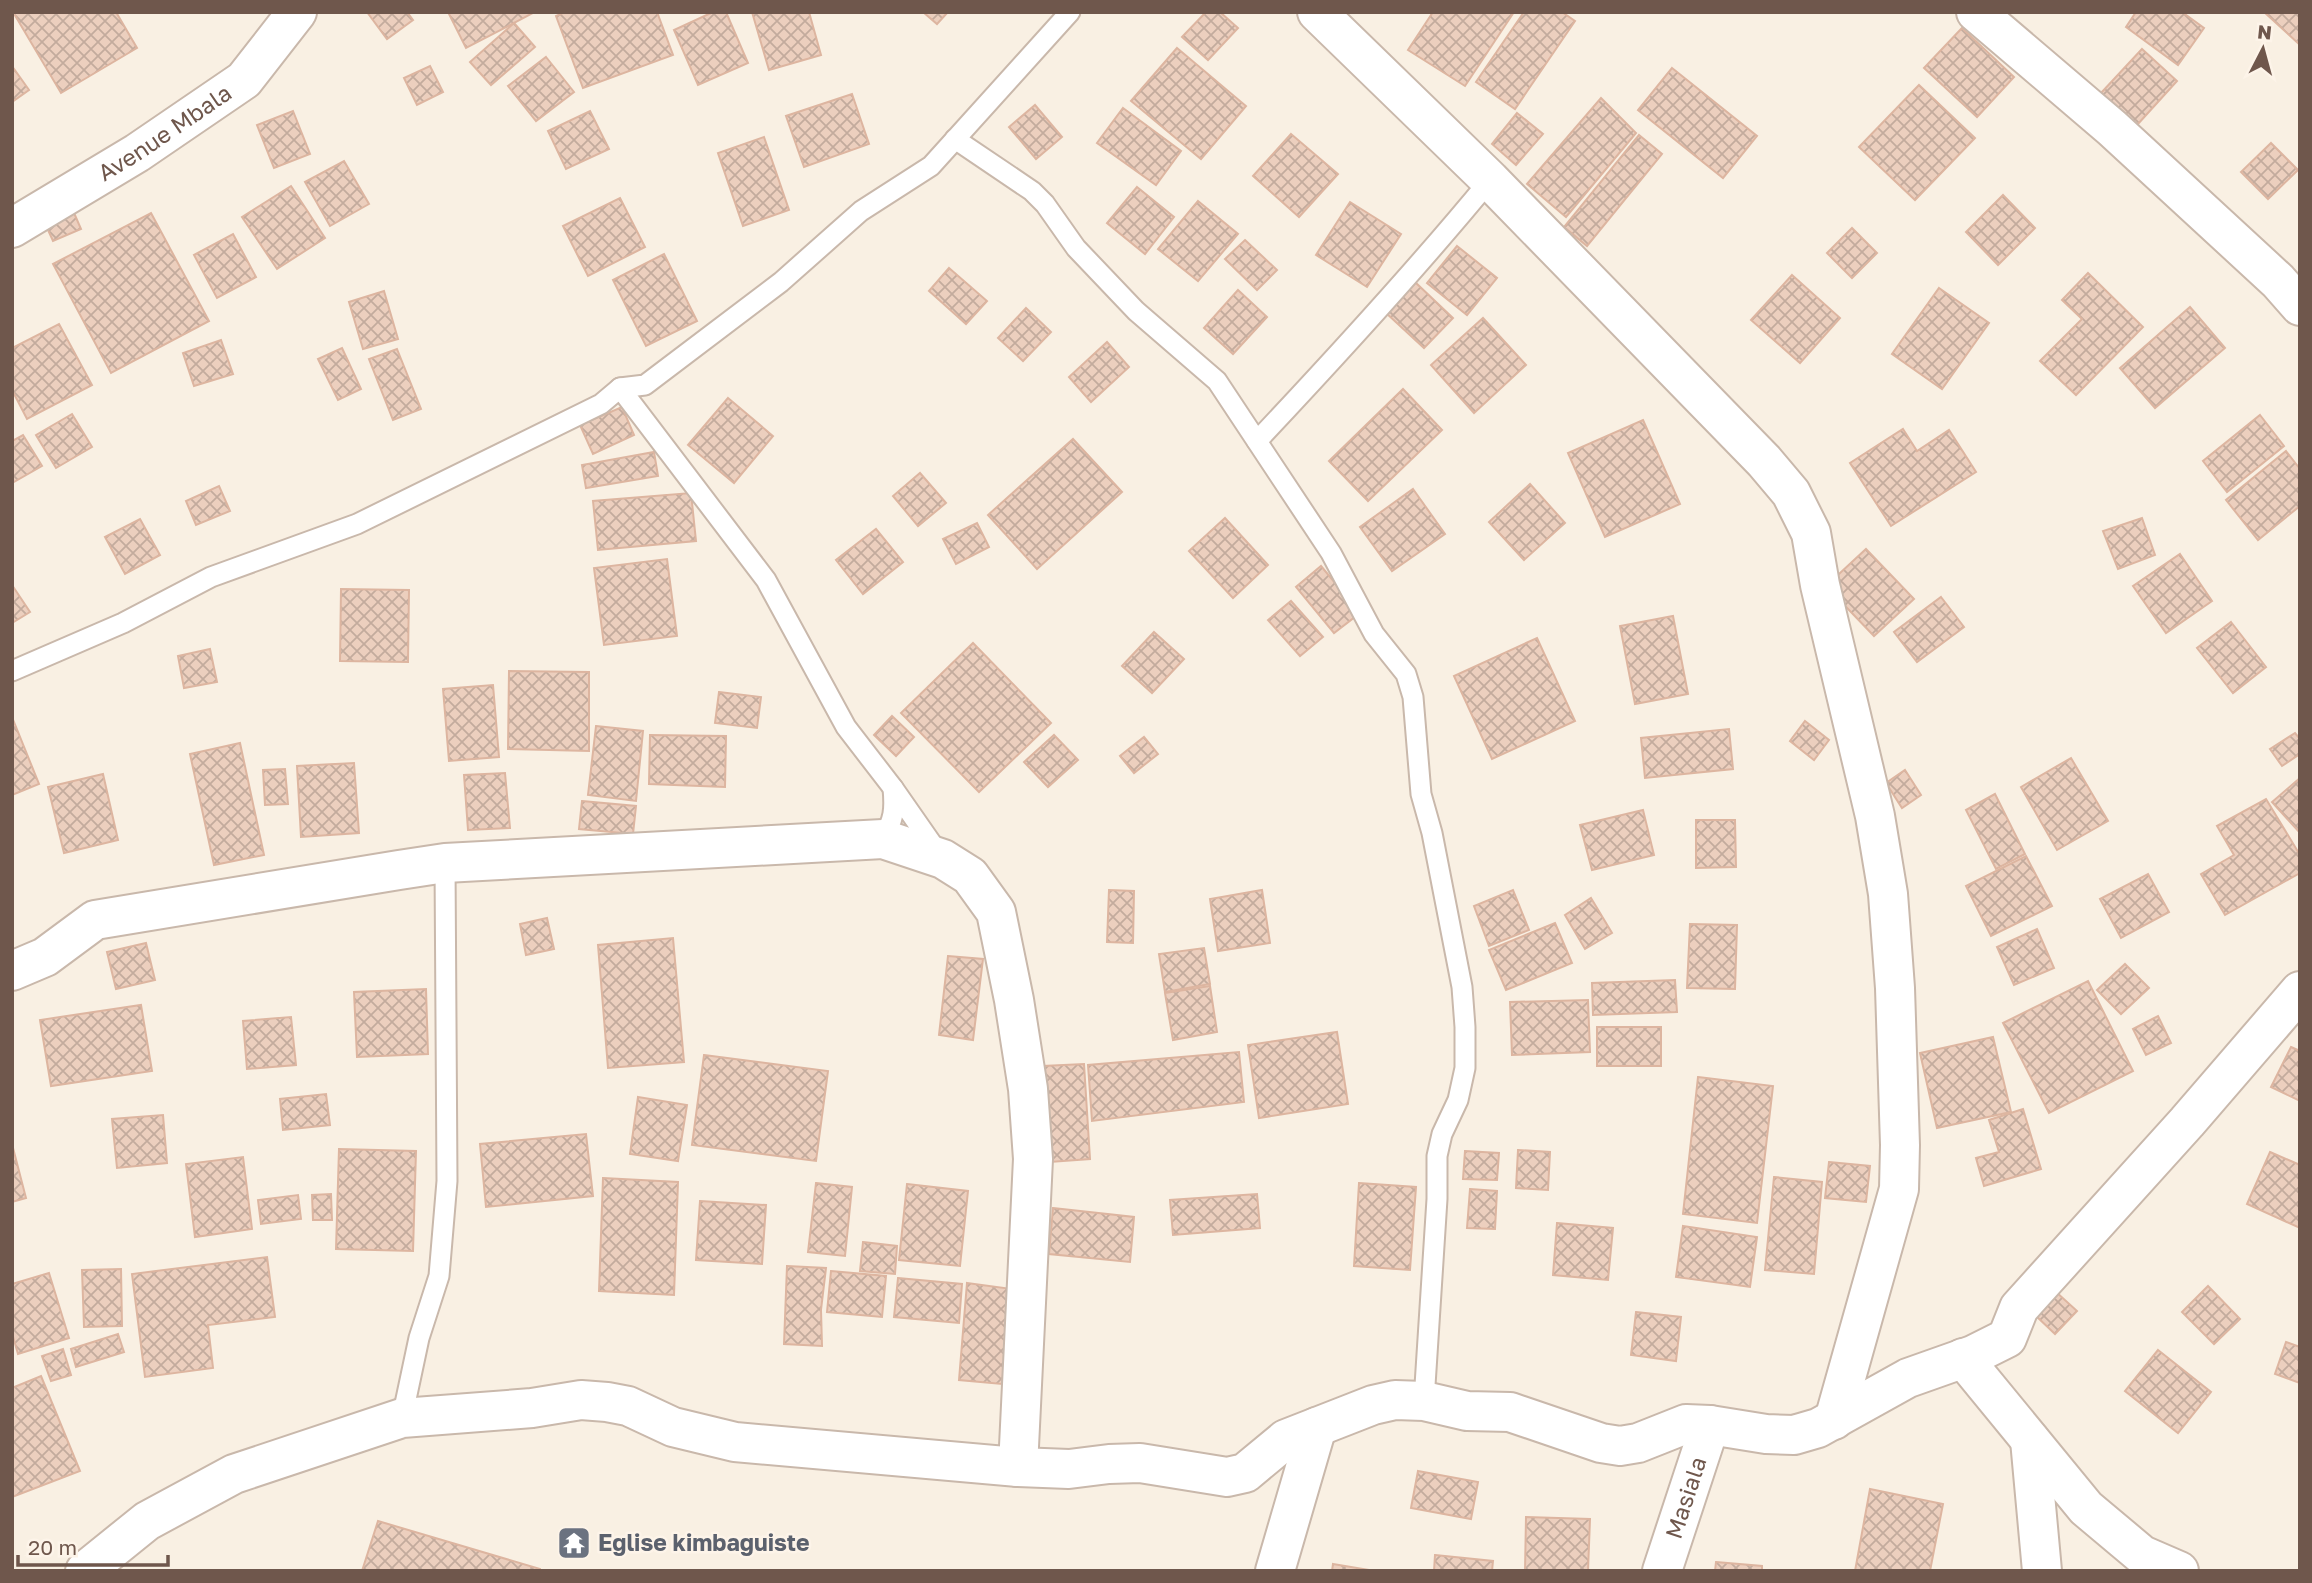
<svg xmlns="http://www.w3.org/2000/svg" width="2312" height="1583" viewBox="0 0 2312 1583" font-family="'Golos Text',sans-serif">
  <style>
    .building { fill: url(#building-cross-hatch); stroke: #ddb5a0; stroke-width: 2 }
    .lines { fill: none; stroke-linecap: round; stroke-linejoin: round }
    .lane-casing { stroke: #c9b8ab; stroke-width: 23 }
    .street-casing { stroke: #c9b8ab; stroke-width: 42 }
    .lane { stroke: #fff; stroke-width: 19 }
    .street { stroke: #fff; stroke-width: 38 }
    .labels { text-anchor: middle; stroke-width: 5; stroke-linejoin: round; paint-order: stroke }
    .street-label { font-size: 23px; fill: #6f574c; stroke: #fdf4e9 }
    .worship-label { font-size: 23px; font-weight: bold; fill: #5b616d; stroke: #fdf4e9; text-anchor: start }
  </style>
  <defs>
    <pattern id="building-cross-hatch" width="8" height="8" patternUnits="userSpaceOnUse" patternTransform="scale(1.75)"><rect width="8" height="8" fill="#eccfbe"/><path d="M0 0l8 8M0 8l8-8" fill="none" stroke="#c3ab9d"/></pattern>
  </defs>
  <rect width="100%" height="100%" fill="#f9f0e3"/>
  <g class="building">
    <path d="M 13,12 L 116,12 L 137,48 L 61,93 Z"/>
    <path d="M 367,12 L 407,12 L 413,20 L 387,39 Z"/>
    <path d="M 448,12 L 533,12 L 533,13 L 466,48 Z"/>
    <path d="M 565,12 L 657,12 L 673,55 L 583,88 L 556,16 Z"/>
    <path d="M 713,12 L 726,12 L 748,63 L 698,85 L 674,30 Z"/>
    <path d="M 752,12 L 809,12 L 821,55 L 769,70 Z"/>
    <path d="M 923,12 L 948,12 L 937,24 Z"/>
    <path d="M 1206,12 L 1220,12 L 1238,28 L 1208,60 L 1182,37 Z"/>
    <path d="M 1433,12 L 1514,12 L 1465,86 L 1408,50 Z"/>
    <path d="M 1524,12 L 1562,12 L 1575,21 L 1515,109 L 1476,82 Z"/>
    <path d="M 2136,12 L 2182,12 L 2204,28 L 2178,65 L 2126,27 Z"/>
    <path d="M 2264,12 L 2300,12 L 2300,45 Z"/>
    <path d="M 514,23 L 535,47 L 491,85 L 470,62 Z"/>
    <path d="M 1962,28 L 2014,77 L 1977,117 L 1924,68 Z"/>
    <path d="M 1177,48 L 1246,106 L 1201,159 L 1131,101 Z"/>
    <path d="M 2142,49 L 2177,81 L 2137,125 L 2101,93 Z"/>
    <path d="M 546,57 L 574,92 L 536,121 L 508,86 Z"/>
    <path d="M 12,66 L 29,90 L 12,102 Z"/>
    <path d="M 430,66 L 443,92 L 417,105 L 404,78 Z"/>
    <path d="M 1672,68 L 1757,136 L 1723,178 L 1638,110 Z"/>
    <path d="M 1919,85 L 1975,138 L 1915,200 L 1859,147 Z"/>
    <path d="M 852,94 L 869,144 L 804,167 L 786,116 Z"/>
    <path d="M 1601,98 L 1636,133 L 1566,217 L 1527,184 Z"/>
    <path d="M 1035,105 L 1062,137 L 1036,159 L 1009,127 Z"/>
    <path d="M 1123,108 L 1181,151 L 1156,185 L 1097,143 Z"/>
    <path d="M 293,111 L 310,154 L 274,168 L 257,125 Z"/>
    <path d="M 590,111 L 609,149 L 566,169 L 548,131 Z"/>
    <path d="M 1517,113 L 1543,134 L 1516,165 L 1492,144 Z"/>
    <path d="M 1291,134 L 1338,174 L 1299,217 L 1253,176 Z"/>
    <path d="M 1639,135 L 1662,154 L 1587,246 L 1564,227 Z"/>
    <path d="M 764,137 L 789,210 L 743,226 L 718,153 Z"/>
    <path d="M 2271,143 L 2298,170 L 2268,199 L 2241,172 Z"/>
    <path d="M 344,161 L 369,204 L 330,226 L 305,182 Z"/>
    <path d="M 291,186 L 325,238 L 277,269 L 242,217 Z"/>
    <path d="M 1137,187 L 1174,217 L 1145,254 L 1107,223 Z"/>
    <path d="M 2003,195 L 2035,228 L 1998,265 L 1966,232 Z"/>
    <path d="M 620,198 L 645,247 L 588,276 L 563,226 Z"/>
    <path d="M 1198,201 L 1238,234 L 1198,281 L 1158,249 Z"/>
    <path d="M 1350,202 L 1401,234 L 1367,287 L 1316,255 Z"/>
    <path d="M 71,206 L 81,229 L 53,241 L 43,219 Z"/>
    <path d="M 151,213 L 209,321 L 111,373 L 53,264 Z"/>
    <path d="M 1852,228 L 1877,253 L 1852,278 L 1827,253 Z"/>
    <path d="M 233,234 L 256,277 L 217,298 L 194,255 Z"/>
    <path d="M 1245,240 L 1277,270 L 1257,290 L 1225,259 Z"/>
    <path d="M 1457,246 L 1497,278 L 1467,315 L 1427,283 Z"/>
    <path d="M 664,254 L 697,321 L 646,346 L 613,280 Z"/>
    <path d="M 949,268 L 987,301 L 966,324 L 929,291 Z"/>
    <path d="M 2088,273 L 2143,327 L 2076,395 L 2040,361 L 2082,319 L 2062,300 Z"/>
    <path d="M 1792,275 L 1840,318 L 1800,363 L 1751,320 Z"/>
    <path d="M 1415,282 L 1453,318 L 1424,348 L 1386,313 Z"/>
    <path d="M 1939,288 L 1989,323 L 1942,389 L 1892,354 Z"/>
    <path d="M 1238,290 L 1267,317 L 1233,354 L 1204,328 Z"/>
    <path d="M 384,291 L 398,339 L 363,349 L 349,302 Z"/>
    <path d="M 2190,307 L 2225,348 L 2155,408 L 2120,368 Z"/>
    <path d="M 1026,308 L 1051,332 L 1023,361 L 998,338 Z"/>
    <path d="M 1483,318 L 1526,365 L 1474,413 L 1431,365 Z"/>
    <path d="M 59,324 L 92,385 L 27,419 L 12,390 L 12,348 Z"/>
    <path d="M 221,340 L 233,374 L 194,386 L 183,353 Z"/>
    <path d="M 1107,342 L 1129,367 L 1091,402 L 1069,377 Z"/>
    <path d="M 342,348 L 361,389 L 338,400 L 318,359 Z"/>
    <path d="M 397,349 L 421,409 L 393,420 L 369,359 Z"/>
    <path d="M 1403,389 L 1442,430 L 1368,501 L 1329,461 Z"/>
    <path d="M 728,398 L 773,436 L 734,483 L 688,445 Z"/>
    <path d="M 622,407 L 634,435 L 593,454 L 580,425 Z"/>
    <path d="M 72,414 L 92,447 L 56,468 L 36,435 Z"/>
    <path d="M 2260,415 L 2284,446 L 2227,492 L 2203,461 Z"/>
    <path d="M 1643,420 L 1680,504 L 1605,537 L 1568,453 Z"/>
    <path d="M 1903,429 L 1917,451 L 1949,430 L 1976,472 L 1891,526 L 1850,463 Z"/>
    <path d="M 23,435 L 42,466 L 12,483 L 12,441 Z"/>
    <path d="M 1073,439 L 1122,492 L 1037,569 L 988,515 Z"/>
    <path d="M 2286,451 L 2300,469 L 2300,506 L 2258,540 L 2226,500 Z"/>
    <path d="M 654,452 L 658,476 L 586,488 L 582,465 Z"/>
    <path d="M 920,473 L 946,503 L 918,526 L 893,496 Z"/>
    <path d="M 1530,484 L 1565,523 L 1524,560 L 1489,522 Z"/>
    <path d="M 219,486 L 230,511 L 196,525 L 186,501 Z"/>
    <path d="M 1413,489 L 1445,534 L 1392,571 L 1360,527 Z"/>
    <path d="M 691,493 L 696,541 L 598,550 L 593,501 Z"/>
    <path d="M 1225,518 L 1268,565 L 1233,598 L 1189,551 Z"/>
    <path d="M 2142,518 L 2155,555 L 2118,569 L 2103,531 Z"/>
    <path d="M 140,519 L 160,555 L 125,574 L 105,537 Z"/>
    <path d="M 977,523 L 989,547 L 956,564 L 943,539 Z"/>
    <path d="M 876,529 L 903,562 L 863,594 L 836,560 Z"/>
    <path d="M 1866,549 L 1914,599 L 1874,636 L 1826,586 Z"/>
    <path d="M 2180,554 L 2212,601 L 2166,633 L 2133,586 Z"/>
    <path d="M 667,559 L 677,636 L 604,645 L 594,568 Z"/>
    <path d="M 1321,566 L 1360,613 L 1334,633 L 1296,587 Z"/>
    <path d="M 12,585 L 30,612 L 12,623 Z"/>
    <path d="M 341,589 L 409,590 L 408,662 L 340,661 Z"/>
    <path d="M 1941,597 L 1964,627 L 1917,662 L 1894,632 Z"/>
    <path d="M 1291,601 L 1323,637 L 1300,656 L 1268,620 Z"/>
    <path d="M 1673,616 L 1688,694 L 1635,704 L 1620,626 Z"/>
    <path d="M 2231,622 L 2266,667 L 2233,693 L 2197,648 Z"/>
    <path d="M 1154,632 L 1184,659 L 1152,693 L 1122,666 Z"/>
    <path d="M 1537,638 L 1575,721 L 1492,759 L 1454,676 Z"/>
    <path d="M 973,643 L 1051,723 L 979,792 L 901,713 Z"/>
    <path d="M 210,649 L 217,682 L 184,688 L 178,656 Z"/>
    <path d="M 509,671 L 589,672 L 589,751 L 508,749 Z"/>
    <path d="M 493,685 L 499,757 L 449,761 L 443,689 Z"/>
    <path d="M 719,692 L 761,697 L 757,728 L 715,723 Z"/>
    <path d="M 892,716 L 914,737 L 896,756 L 874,735 Z"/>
    <path d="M 12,717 L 39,784 L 12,795 Z"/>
    <path d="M 1805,721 L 1829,740 L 1814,760 L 1790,741 Z"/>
    <path d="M 596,726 L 643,731 L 636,801 L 588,795 Z"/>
    <path d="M 1729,729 L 1733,769 L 1645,778 L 1641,738 Z"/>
    <path d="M 2295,733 L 2300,739 L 2300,754 L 2282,766 L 2270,749 Z"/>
    <path d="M 650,735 L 726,736 L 725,787 L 649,784 Z"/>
    <path d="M 1054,735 L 1078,760 L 1048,787 L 1024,762 Z"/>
    <path d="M 1144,737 L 1158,754 L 1134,773 L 1120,756 Z"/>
    <path d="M 240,743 L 264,855 L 214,865 L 190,754 Z"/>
    <path d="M 2071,758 L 2108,821 L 2057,850 L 2021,787 Z"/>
    <path d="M 354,763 L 359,833 L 301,837 L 297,766 Z"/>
    <path d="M 285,769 L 288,804 L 265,805 L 263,770 Z"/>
    <path d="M 1905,770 L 1921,795 L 1902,808 L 1886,783 Z"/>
    <path d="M 505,773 L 510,828 L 468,830 L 464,775 Z"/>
    <path d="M 103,774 L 118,840 L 64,853 L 48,787 Z"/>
    <path d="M 2300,778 L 2300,833 L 2272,802 Z"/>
    <path d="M 1995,794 L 2025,854 L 1996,869 L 1966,810 Z"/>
    <path d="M 2266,799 L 2300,855 L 2300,873 L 2225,915 L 2201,874 L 2234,855 L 2217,826 Z"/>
    <path d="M 582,801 L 636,806 L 633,834 L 579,829 Z"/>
    <path d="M 1643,810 L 1654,855 L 1592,870 L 1580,825 Z"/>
    <path d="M 1696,820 L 1735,820 L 1736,867 L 1696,868 Z"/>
    <path d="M 2026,856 L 2052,906 L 1991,936 L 1966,886 Z"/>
    <path d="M 2148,874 L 2169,912 L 2121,938 L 2100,899 Z"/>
    <path d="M 1109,890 L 1134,891 L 1133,943 L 1107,942 Z"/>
    <path d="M 1262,890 L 1270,943 L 1218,951 L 1210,899 Z"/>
    <path d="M 1513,890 L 1529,930 L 1489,946 L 1474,906 Z"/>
    <path d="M 1591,898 L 1612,933 L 1585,949 L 1565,915 Z"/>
    <path d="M 547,918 L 554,949 L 526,955 L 520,924 Z"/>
    <path d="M 1555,923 L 1572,963 L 1506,990 L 1489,950 Z"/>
    <path d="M 1690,924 L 1737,925 L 1735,989 L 1687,988 Z"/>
    <path d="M 2037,929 L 2054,968 L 2014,985 L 1997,947 Z"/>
    <path d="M 673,938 L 684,1062 L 608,1068 L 598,945 Z"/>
    <path d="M 146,943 L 155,980 L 116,989 L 107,952 Z"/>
    <path d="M 1204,948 L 1210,984 L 1165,992 L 1159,954 Z"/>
    <path d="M 948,956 L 983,959 L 973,1040 L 939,1035 Z"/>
    <path d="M 2125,964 L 2149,988 L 2121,1014 L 2097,990 Z"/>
    <path d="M 1675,980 L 1677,1012 L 1593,1015 L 1592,983 Z"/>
    <path d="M 2088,981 L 2133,1071 L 2049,1113 L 2003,1023 Z"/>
    <path d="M 1210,986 L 1217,1032 L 1173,1040 L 1165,993 Z"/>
    <path d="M 426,989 L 428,1054 L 357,1057 L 354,992 Z"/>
    <path d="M 1588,1000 L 1590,1052 L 1512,1055 L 1510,1002 Z"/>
    <path d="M 141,1005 L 152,1071 L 51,1086 L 40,1020 Z"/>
    <path d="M 2158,1016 L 2171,1043 L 2146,1055 L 2133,1029 Z"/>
    <path d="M 291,1017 L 296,1065 L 247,1069 L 243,1021 Z"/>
    <rect x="1597" y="1027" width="64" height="39"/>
    <path d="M 1337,1032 L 1348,1104 L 1259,1118 L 1248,1045 Z"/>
    <path d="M 1993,1037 L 2011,1112 L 1937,1128 L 1920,1053 Z"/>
    <path d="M 2291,1047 L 2300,1051 L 2300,1101 L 2271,1087 Z"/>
    <path d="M 1239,1052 L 1244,1102 L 1092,1121 L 1088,1065 Z"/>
    <path d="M 704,1055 L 828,1071 L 816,1161 L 692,1145 Z"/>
    <path d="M 1084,1064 L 1090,1159 L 1050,1162 L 1043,1066 Z"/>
    <path d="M 1698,1077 L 1773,1086 L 1757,1223 L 1683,1214 Z"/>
    <path d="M 326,1094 L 330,1125 L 283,1130 L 280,1099 Z"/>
    <path d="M 638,1097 L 687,1105 L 678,1161 L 630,1154 Z"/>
    <path d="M 2023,1109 L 2041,1169 L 1984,1186 L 1976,1158 L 1999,1152 L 1989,1120 Z"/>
    <path d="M 163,1115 L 167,1163 L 117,1168 L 112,1119 Z"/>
    <path d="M 586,1134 L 593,1196 L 486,1207 L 480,1144 Z"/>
    <path d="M 12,1144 L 26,1198 L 12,1202 Z"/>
    <path d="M 339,1149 L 416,1151 L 413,1251 L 336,1249 Z"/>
    <path d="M 1518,1150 L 1550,1152 L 1548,1190 L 1516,1188 Z"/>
    <path d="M 1465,1151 L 1499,1153 L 1497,1180 L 1463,1179 Z"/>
    <path d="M 2270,1152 L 2300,1165 L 2300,1228 L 2247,1204 Z"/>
    <path d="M 243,1157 L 252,1229 L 195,1237 L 186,1164 Z"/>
    <path d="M 1829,1162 L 1870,1166 L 1866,1202 L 1825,1198 Z"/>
    <path d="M 1774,1177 L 1822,1182 L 1814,1274 L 1765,1270 Z"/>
    <path d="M 603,1178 L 678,1182 L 674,1295 L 599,1291 Z"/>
    <path d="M 816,1183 L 852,1187 L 845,1256 L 808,1252 Z"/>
    <path d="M 1359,1183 L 1416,1187 L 1410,1270 L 1354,1266 Z"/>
    <path d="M 907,1184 L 968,1191 L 960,1266 L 899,1260 Z"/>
    <path d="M 1470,1189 L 1497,1191 L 1495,1229 L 1467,1228 Z"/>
    <path d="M 331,1194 L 332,1220 L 313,1220 L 312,1195 Z"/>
    <path d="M 1257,1194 L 1260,1228 L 1173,1235 L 1170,1200 Z"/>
    <path d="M 298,1195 L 301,1219 L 261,1224 L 258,1200 Z"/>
    <path d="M 700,1201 L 766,1205 L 762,1264 L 696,1260 Z"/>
    <path d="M 1053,1208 L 1134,1217 L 1130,1262 L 1049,1254 Z"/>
    <path d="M 1557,1223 L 1613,1228 L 1608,1280 L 1553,1275 Z"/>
    <path d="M 1683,1226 L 1757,1237 L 1750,1287 L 1676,1277 Z"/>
    <path d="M 863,1242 L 897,1246 L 895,1274 L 860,1271 Z"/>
    <path d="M 267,1257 L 275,1317 L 208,1325 L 213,1368 L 145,1377 L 132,1274 Z"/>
    <path d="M 787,1266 L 826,1268 L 821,1310 L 822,1346 L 784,1344 Z"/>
    <path d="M 121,1269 L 122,1326 L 84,1327 L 82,1270 Z"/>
    <path d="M 831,1271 L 886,1276 L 882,1317 L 827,1312 Z"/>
    <path d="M 49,1273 L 69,1338 L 18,1354 L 12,1333 L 12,1284 Z"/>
    <path d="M 898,1278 L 962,1284 L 959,1323 L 894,1317 Z"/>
    <path d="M 967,1283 L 1012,1289 L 1002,1384 L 959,1380 Z"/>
    <path d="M 2208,1286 L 2240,1319 L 2214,1344 L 2182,1312 Z"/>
    <path d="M 2055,1291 L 2077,1311 L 2055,1334 L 2033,1313 Z"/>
    <path d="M 1636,1312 L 1681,1317 L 1676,1361 L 1631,1355 Z"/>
    <path d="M 118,1334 L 124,1352 L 76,1367 L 71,1349 Z"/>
    <path d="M 2286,1342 L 2300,1347 L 2300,1383 L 2275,1374 Z"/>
    <path d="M 63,1349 L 71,1375 L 51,1381 L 42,1356 Z"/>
    <path d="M 2158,1350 L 2211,1392 L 2178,1433 L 2125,1391 Z"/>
    <path d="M 41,1376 L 80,1471 L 12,1497 L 12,1388 Z"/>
    <path d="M 1418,1471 L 1478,1482 L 1471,1519 L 1411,1508 Z"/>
    <path d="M 1870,1489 L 1943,1504 L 1930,1571 L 1855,1571 Z"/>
    <path d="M 1526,1517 L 1590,1519 L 1588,1571 L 1525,1571 Z"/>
    <path d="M 378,1521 L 540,1569 L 540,1571 L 362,1571 Z"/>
    <path d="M 1435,1555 L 1493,1561 L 1492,1571 L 1434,1571 Z"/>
    <path d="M 1716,1562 L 1762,1566 L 1762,1571 L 1715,1571 Z"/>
    <path d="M 1333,1564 L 1375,1571 L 1332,1571 Z"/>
  </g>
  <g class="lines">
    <defs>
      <g id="lane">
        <path d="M 955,139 L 1032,191 L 1045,204 L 1076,248 L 1136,311 L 1217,381 L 1331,553 L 1374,634 L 1406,674 L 1413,697 L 1421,794 L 1432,833 L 1462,987 L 1465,1027 L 1465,1068 L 1458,1100 L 1442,1134 L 1437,1156 L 1437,1199 L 1424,1401"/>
        <path d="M 620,388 L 766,580 L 846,727 L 893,788 L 939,854"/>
        <path d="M 1257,441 C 1337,356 1416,270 1490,180"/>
        <path d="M 12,671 L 123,623 L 211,577 L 357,524 L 601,404 L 620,388 L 645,385 L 781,282 L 861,211 L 931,166 L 1070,12"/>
        <path d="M 883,839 C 894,819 895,810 893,788"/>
        <path d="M 402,1418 L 419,1338 L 439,1276 L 447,1181 L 445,863"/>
      </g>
      <g id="street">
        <path d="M 1317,12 L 1490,180 L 1764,461 L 1791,493 L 1811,533 L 1820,585 L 1875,816 L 1888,894 L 1895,988 L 1900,1145 L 1899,1189 L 1834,1420"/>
        <path d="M 1976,12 L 2112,128 L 2278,281 L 2300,306"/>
        <path id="s1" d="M 12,228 L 137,153 L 244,80 L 297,12"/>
        <path d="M 12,971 L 45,957 L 95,920 L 399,870 L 445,863 L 883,839 L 943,859 L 970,876 L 996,912 L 1014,1000 L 1028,1089 L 1033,1159 L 1018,1467"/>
        <path d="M 1963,1358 L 2086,1508 L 2142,1555 L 2179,1571"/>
        <path d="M 2030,1440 L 2042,1571"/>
        <path d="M 85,1571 L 147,1521 L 234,1474 L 402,1418 L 532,1408 L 581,1400 L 607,1402 L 628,1406 L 673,1427 L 735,1442 L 1018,1467 L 1069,1469 L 1109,1464 L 1140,1463 L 1227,1477 L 1245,1473 L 1286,1439 L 1373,1405 L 1395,1400 L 1424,1401 L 1467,1411 L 1510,1412 L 1601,1443 L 1620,1446 L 1638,1443 L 1686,1424 L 1710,1425 L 1766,1434 L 1794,1435 L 1818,1428 L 1908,1378 L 1973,1355 L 2007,1338 L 2019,1308 L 2187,1122 L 2300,991"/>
        <path d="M 1275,1571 L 1317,1427"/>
        <path id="s2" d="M 1662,1571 L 1710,1425"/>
      </g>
    </defs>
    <use href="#lane" class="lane-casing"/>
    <use href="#street" class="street-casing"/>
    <use href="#lane" class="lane"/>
    <use href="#street" class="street"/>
  </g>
  <defs>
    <symbol id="temple-square" viewBox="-11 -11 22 22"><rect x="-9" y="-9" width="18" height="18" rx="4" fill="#6b7280" stroke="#fdf4e9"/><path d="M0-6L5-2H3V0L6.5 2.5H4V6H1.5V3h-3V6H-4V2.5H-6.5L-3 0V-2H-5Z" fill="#fff"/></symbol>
  </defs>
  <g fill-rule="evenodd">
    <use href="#temple-square" x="555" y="1524" width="38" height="38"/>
  </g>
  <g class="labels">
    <g class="street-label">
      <text dy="8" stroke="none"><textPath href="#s1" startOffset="180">Avenue Mbala</textPath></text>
      <text dy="8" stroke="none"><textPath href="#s2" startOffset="77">Masiala</textPath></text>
    </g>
    <g class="worship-label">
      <text x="598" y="1551">Eglise kimbaguiste</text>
    </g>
  </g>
  <rect width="2312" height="1583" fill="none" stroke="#6f574c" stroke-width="28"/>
  <g transform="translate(2263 49) rotate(6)" stroke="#fdf4e9" stroke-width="5" paint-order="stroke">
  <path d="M0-5L12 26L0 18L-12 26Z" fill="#6f574c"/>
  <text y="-10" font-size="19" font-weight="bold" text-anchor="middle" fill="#6f574c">N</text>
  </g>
  <path d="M18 1555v10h150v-10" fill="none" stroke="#6f574c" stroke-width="3.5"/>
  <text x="28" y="1555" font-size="21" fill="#6f574c" stroke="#fdf4e9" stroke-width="5" paint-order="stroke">20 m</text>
</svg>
